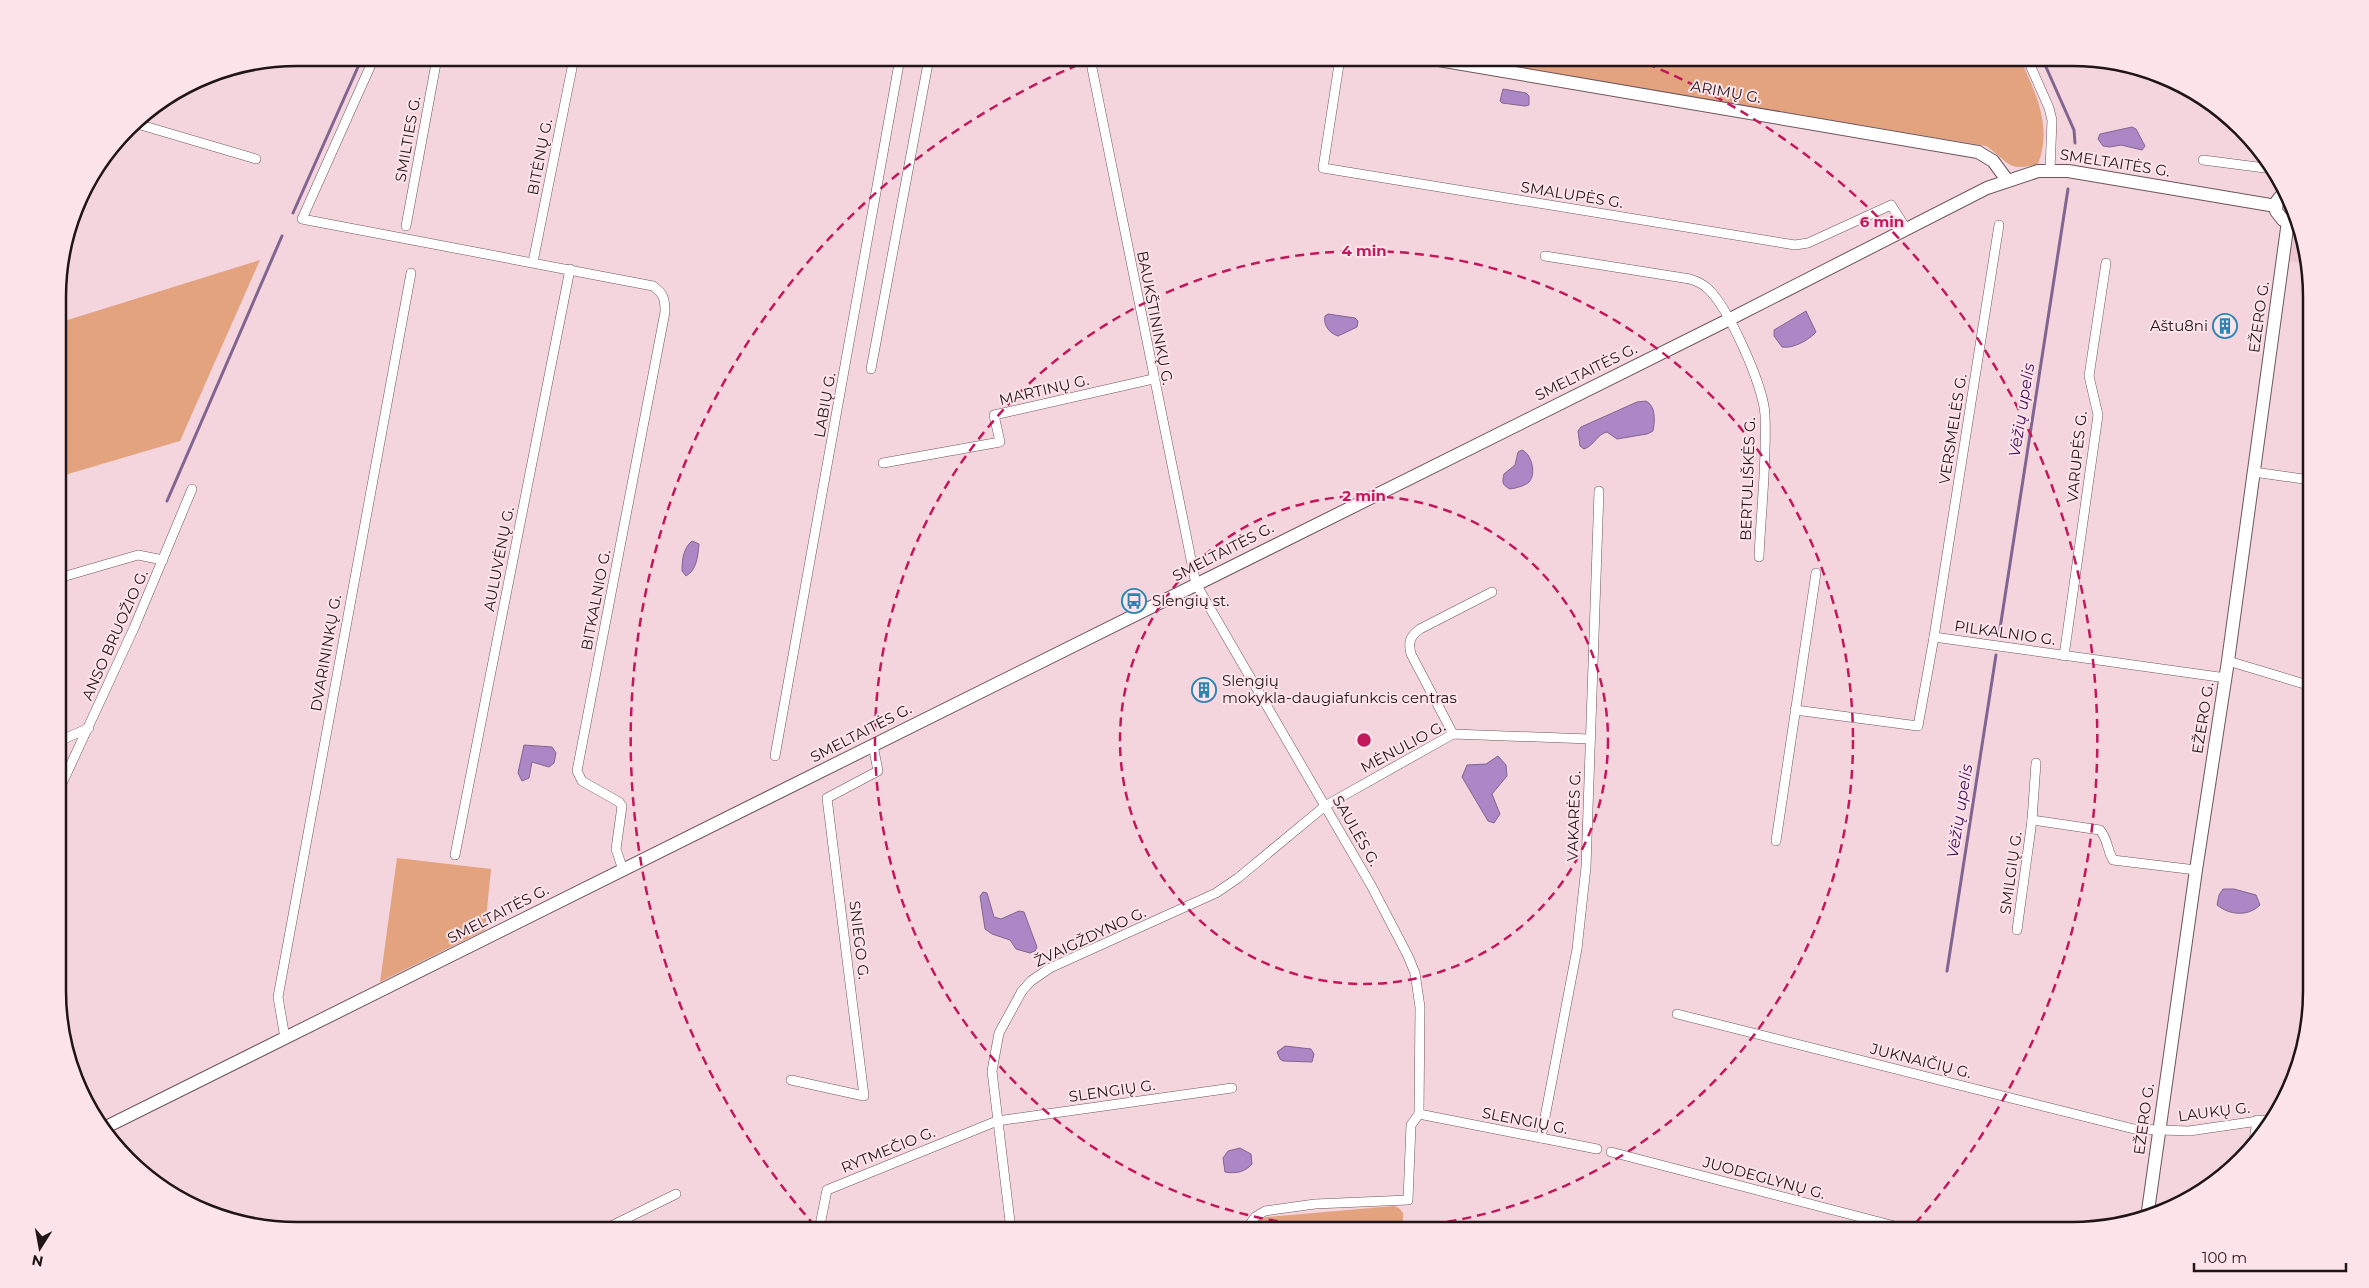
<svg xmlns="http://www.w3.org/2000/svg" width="2369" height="1288" viewBox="0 0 2369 1288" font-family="Montserrat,sans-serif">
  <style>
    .built { fill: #edc6d1 }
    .green { fill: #e4a37f }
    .water { fill: #ab87c5; stroke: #816591 }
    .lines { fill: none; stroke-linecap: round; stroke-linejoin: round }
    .stream { stroke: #816591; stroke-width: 3 }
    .street-casing { stroke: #6e555c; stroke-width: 10 }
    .secondary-casing { stroke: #6e555c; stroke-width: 14 }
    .street { stroke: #fff; stroke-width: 9 }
    .secondary { stroke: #fff; stroke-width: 12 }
    .ring { fill: none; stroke: #c2185b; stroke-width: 2.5; stroke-dasharray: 9 6 }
    .labels { text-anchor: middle; stroke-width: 4; stroke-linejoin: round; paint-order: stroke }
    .street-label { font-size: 15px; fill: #201518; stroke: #fde4eb }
    .poi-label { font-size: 15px; fill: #201518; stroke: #fde4eb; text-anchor: start }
    .water-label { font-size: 16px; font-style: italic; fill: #3f0d58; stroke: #fde4eb }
    .rim { fill: none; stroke: #201518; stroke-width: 2.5 }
    .centre { fill: #c2185b; stroke: #fde4eb; stroke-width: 2.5 }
    .ring-label { font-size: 15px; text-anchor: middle; font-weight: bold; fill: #c2185b; stroke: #fde4eb; stroke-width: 4; stroke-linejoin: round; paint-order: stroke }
  </style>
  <rect width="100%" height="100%" fill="#f4d5dd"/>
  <path class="built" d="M 2296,230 L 2309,265 L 2288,260 Z"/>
  <g class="green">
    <path d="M 1461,58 L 2020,58 C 2035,92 2053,126 2038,164 C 2008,173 2008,161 1986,146 Z"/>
    <path d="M 260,260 L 180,441 L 58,477 L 58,323 Z"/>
    <path d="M 397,858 L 491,869 L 485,930 L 380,982 Z"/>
    <path d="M 1394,1206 L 1399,1208 L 1403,1213 L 1403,1230 L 1252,1230 L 1259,1220 L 1266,1217 Z"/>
  </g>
  <g class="water">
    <path d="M 1503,89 L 1526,93 L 1529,96 L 1529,105 L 1525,106 L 1502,103 L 1500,101 Z"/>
    <path d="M 2132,127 L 2136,129 L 2145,146 L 2142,150 L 2121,145 L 2110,147 L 2103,146 L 2098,139 L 2100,134 Z"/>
    <path d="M 1806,311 L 1816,332 C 1809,340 1793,349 1782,347 L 1774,336 L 1774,330 Z"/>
    <path d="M 1328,314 L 1355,318 L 1358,321 L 1357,327 L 1338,336 C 1329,333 1323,325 1325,316 Z"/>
    <path d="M 1646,401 C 1656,406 1655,421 1653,431 L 1647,434 L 1617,439 L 1607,432 C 1597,434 1594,446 1584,449 L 1580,446 L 1578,431 L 1581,427 L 1637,402 Z"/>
    <path d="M 1522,450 C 1531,453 1537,474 1529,482 C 1525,486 1516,488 1510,489 C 1502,485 1502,482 1504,474 L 1515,465 L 1518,452 Z"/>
    <path d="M 692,541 L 699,544 C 698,555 697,570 686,576 L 682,571 C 682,561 683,548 692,541 Z"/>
    <path d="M 524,745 L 552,747 L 556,753 L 554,763 L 549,767 L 532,762 L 529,778 L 522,781 L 518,773 Z"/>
    <path d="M 1498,756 L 1506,765 L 1507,776 L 1492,794 L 1500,814 L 1494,823 L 1488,821 L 1462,777 L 1467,765 L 1486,764 Z"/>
    <path d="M 2223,889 L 2234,889 L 2256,895 L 2260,905 C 2248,917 2229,915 2217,905 L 2219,895 Z"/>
    <path d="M 983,892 L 987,893 L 994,917 L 1001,919 L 1019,911 L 1024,912 L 1037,947 L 1035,951 L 1030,953 L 1016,949 L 1010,940 L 992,934 L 985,929 L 980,896 Z"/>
    <path d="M 1285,1046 L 1311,1049 L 1314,1054 L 1312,1062 L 1283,1061 L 1280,1059 L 1277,1052 Z"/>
    <path d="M 1240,1148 L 1251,1154 L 1252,1164 C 1245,1172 1236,1174 1225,1172 L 1223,1158 L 1228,1151 Z"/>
  </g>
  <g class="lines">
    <g class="stream">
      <path d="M 2042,58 L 2074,130 L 2075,143"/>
      <path d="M 2072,159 L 2073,153"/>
      <path d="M 293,213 L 362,58"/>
      <path d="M 167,501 L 282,236"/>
      <path d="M 1999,635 L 2068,189"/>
      <path d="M 1947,971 L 1996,655"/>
    </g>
    <defs>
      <g id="street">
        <path d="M 374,58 L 302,219 L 653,286 C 664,294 665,299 665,312 L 577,771 L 582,781 L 619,802 L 622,806 L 616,849 L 623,870"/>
        <path d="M 1090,58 L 1196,584 L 1372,887 L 1408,956 L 1415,973 L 1420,1007 L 1419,1114"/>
        <path d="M 1340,58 L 1323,168 L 1795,245 L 1808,243 L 1891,205 L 1907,230"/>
        <path d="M 2027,58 L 2049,108 L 2052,120 L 2050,170"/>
        <path d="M 134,123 L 256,159"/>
        <path d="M 2203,160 L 2273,169"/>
        <path d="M 406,226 L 437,58"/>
        <path d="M 1545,256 L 1690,279 C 1696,281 1702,283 1707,288 C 1728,306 1764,387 1765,415 C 1767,462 1761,510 1759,557"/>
        <path d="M 533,262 L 574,58"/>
        <path d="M 871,369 L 929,58"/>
        <path d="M 883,463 L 1000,442 L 994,415 L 1153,379"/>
        <path d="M 2254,472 L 2310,480"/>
        <path d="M 59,578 L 138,555 L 163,560"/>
        <path d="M 1934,637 L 2226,678"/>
        <path d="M 2064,656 L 2098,415 L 2089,376 L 2106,263"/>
        <path d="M 2228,661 L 2311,686"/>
        <path d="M 1795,710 L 1918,726 L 1934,637 L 1999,225"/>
        <path d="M 1453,734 L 1411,654 C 1408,642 1410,636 1420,629 L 1492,592"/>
        <path d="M 59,741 L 89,728"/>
        <path d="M 775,756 L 900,58"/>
        <path d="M 59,790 L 134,628 L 192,489"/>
        <path d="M 2032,820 L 2100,830 C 2109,841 2106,848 2113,860 L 2196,870"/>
        <path d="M 1776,841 L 1816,573"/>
        <path d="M 455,855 L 570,269"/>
        <path d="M 2017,930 L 2032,820 L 2036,763"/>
        <path d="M 1677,1014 L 2134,1129 L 2189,1131 L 2272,1119"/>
        <path d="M 285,1038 L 278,997 L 411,273"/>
        <path d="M 791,1080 L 864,1096 L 827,798 L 878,771 L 873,745"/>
        <path d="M 1419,1114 L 1597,1149"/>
        <path d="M 1541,1138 L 1577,949 L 1586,867 L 1599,491"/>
        <path d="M 2253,1148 L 2257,1120"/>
        <path d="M 1611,1152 L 1910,1230"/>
        <path d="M 603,1230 L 676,1194"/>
        <path d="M 819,1230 L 827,1190 L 997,1121 L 1232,1088"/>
        <path d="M 1011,1230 L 992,1071 L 999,1033 L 1022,991 L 1031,981 L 1050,968 L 1216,893 L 1238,878 L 1325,806 L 1453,734 L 1590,739"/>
        <path d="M 1246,1230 L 1255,1217 L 1265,1211 L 1315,1204 L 1408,1200 L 1411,1125 L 1419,1114"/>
      </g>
      <g id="secondary">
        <path d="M 1427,58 L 1978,152 L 1993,161 L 2007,180"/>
        <path d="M 2282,195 L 2277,201 L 2276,211 L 2283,220 L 2293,221"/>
        <path d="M 102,1129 L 1730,319 L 1987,188 L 2038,171 L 2068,171 L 2276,206"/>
        <path d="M 2147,1218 L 2196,870 L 2228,661 L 2288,221"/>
      </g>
    </defs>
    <use href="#street" class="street-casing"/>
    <use href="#secondary" class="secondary-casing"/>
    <use href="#street" class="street"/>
    <use href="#secondary" class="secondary"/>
  </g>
  <g class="ring">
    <circle cx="1364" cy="740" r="244"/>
    <circle cx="1364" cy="740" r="489"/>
    <path d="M815 1226A733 733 0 0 1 1095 58M1633 58A733 733 0 0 1 1913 1226"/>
  </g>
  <defs>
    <symbol id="building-ring" viewBox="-11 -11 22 22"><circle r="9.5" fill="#fde4eb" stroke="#2c84b2" stroke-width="1.5"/><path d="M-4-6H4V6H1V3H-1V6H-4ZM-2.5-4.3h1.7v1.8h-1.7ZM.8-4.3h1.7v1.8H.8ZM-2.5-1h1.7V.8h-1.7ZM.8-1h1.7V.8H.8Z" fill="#2c84b2"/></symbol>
    <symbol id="bus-ring" viewBox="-11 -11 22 22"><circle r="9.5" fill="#fde4eb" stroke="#2c84b2" stroke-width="1.5"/><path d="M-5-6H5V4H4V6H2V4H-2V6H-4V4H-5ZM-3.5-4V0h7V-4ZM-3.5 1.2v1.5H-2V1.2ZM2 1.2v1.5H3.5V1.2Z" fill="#2c84b2"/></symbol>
  </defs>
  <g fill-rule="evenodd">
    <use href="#building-ring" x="2211" y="312" width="28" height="28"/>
    <use href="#bus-ring" x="1120" y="587" width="28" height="28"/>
    <use href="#building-ring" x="1190" y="676" width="28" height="28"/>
  </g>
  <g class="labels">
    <g class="street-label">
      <text transform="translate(1726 92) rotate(10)" y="5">ARIMŲ G.</text>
      <text transform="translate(408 139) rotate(-80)" y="5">SMILTIES G.</text>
      <text transform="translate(540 157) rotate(-79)" y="5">BITĖNŲ G.</text>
      <text transform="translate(2115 163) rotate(9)" y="5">SMELTAITĖS G.</text>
      <text transform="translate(1572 195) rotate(9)" y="5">SMALUPĖS G.</text>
      <text transform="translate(2259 317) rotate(-82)" y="5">EŽERO G.</text>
      <text transform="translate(1155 318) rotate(79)" y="5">BAUKŠTININKŲ G.</text>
      <text transform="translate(1586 372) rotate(-26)" y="5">SMELTAITĖS G.</text>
      <text transform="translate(1044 390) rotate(-13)" y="5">MARTINŲ G.</text>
      <text transform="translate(825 405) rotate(-80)" y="5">LABIŲ G.</text>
      <text transform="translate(1953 429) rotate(-81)" y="5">VERSMELĖS G.</text>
      <text transform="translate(2077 457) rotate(-84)" y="5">VARUPĖS G.</text>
      <text transform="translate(1748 479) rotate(-88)" y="5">BERTULIŠKĖS G.</text>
      <text transform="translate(1223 552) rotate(-27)" y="5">SMELTAITĖS G.</text>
      <text transform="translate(499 559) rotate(-79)" y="5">AULUVĖNŲ G.</text>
      <text transform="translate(596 600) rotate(-79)" y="5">BITKALNIO G.</text>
      <text transform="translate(2005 633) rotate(8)" y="5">PILKALNIO G.</text>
      <text transform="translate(115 635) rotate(-66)" y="5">ANSO BRUOŽIO G.</text>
      <text transform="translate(326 653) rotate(-80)" y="5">DVARININKŲ G.</text>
      <text transform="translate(2203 718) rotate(-81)" y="5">EŽERO G.</text>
      <text transform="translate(861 733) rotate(-27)" y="5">SMELTAITĖS G.</text>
      <text transform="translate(1403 747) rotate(-28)" y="5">MĖNULIO G.</text>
      <text transform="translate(1574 816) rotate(-88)" y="5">VAKARĖS G.</text>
      <text transform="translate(1356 831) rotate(60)" y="5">SAULĖS G.</text>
      <text transform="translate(2011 873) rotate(-82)" y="5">SMILGIŲ G.</text>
      <text transform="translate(498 914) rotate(-27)" y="5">SMELTAITĖS G.</text>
      <text transform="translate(1090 937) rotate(-25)" y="5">ŽVAIGŽDYNO G.</text>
      <text transform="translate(859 940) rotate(83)" y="5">SNIEGO G.</text>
      <text transform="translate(1921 1061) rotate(14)" y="5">JUKNAIČIŲ G.</text>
      <text transform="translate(1112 1091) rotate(-8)" y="5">SLENGIŲ G.</text>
      <text transform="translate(2214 1112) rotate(-7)" y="5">LAUKŲ G.</text>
      <text transform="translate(2144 1119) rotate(-82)" y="5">EŽERO G.</text>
      <text transform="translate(1525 1121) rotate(11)" y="5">SLENGIŲ G.</text>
      <text transform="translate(888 1150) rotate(-22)" y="5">RYTMEČIO G.</text>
      <text transform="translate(1764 1178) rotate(15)" y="5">JUODEGLYNŲ G.</text>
    </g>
    <g class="poi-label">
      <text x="2208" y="331" text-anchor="end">Aštu8ni</text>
      <text x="1152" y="606">Slengių st.</text>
      <text x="1222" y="686">Slengių<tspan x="1222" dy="17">mokykla-daugiafunkcis centras</tspan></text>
    </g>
    <g class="water-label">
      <text transform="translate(2021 410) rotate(-81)" y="6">Vėžių upelis</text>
      <text transform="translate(1959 811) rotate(-81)" y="6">Vėžių upelis</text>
    </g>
  </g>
  <path d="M0 0H2369V1288H0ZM297 66H2072A231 231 0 0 1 2303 297V991A231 231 0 0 1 2072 1222H297A231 231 0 0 1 66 991V297A231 231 0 0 1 297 66Z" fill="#fde4eb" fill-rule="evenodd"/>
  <path class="rim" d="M297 66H2072A231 231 0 0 1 2303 297V991A231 231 0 0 1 2072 1222H297A231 231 0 0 1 66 991V297A231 231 0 0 1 297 66Z"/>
  <circle cx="1364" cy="740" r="8" class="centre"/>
  <g class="ring-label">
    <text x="1882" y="227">6 min</text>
    <text x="1364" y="256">4 min</text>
    <text x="1364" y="501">2 min</text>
  </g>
  <g transform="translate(40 1248) rotate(191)" stroke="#fde4eb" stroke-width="4" paint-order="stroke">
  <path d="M0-4L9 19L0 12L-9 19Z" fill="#201518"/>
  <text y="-8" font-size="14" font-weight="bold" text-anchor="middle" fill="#201518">N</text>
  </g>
  <path d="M2194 1263v8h152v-8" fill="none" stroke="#201518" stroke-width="2.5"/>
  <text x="2202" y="1263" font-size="15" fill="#201518" stroke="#fde4eb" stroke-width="4" paint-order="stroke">100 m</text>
</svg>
